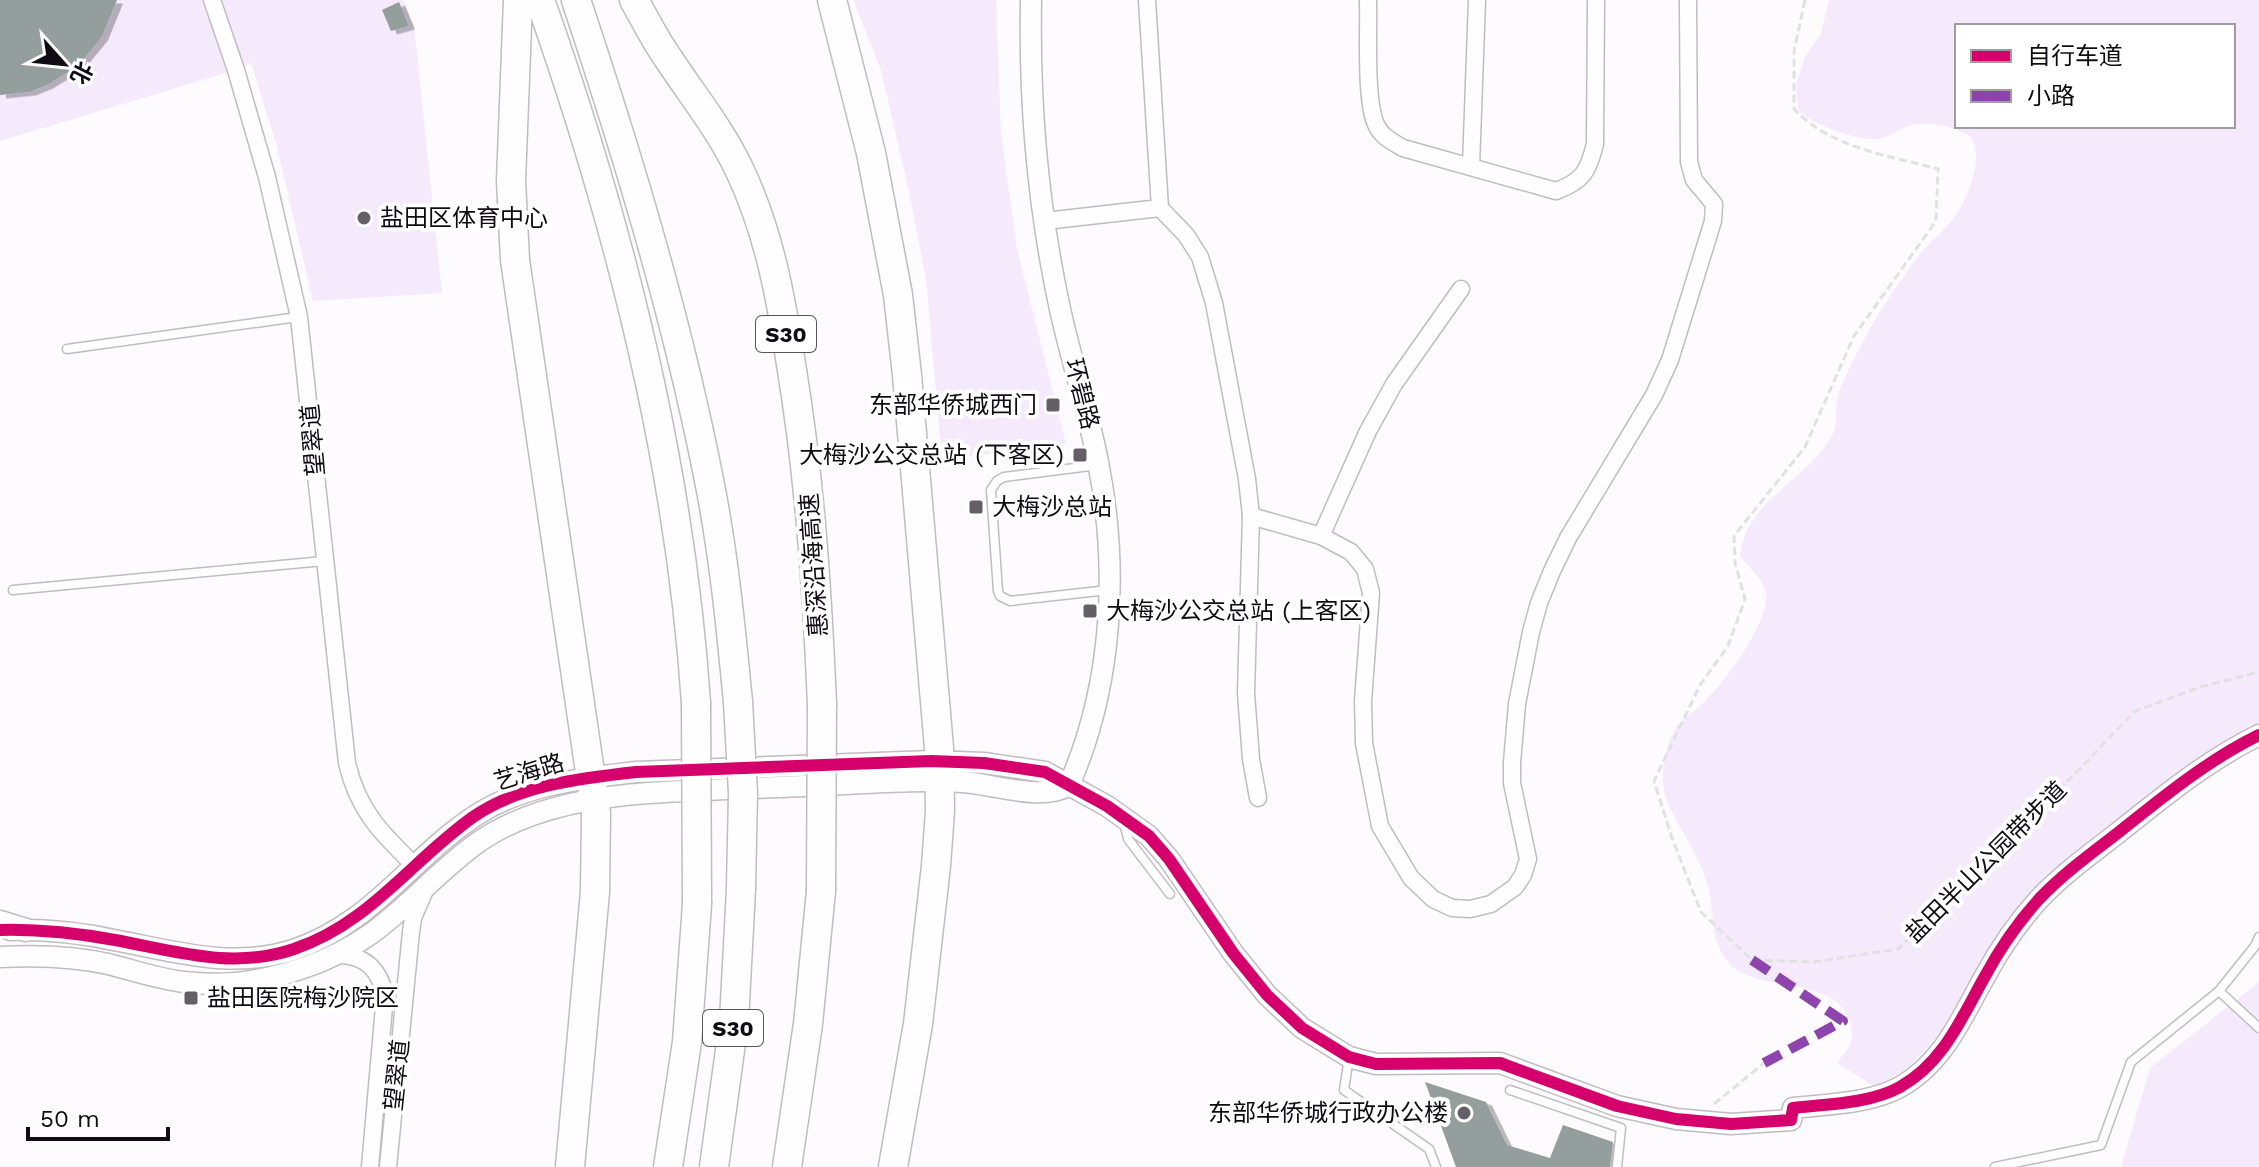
<svg xmlns="http://www.w3.org/2000/svg" width="2259" height="1167" viewBox="0 0 2259 1167" font-family="'Work Sans','Noto Sans SC',sans-serif">
  <style>
    .green { fill: #f5eafc; fill-rule: evenodd }
    .building { fill: #949e9d; filter: url(#shadow) }
    .lines { fill: none; stroke-linecap: round; stroke-linejoin: round }
    .service-casing { stroke: #c0bcc2; stroke-width: 11 }
    .minor-casing { stroke: #c0bcc2; stroke-width: 19 }
    .tertiary-casing { stroke: #c0bcc2; stroke-width: 23 }
    .secondary-casing { stroke: #c0bcc2; stroke-width: 25 }
    .motorway-casing { stroke: #c0bcc2; stroke-width: 31 }
    .path { stroke: #e1e1e1; stroke-width: 3; stroke-dasharray: 8 4; stroke-linecap: butt }
    .service { stroke: #fffeff; stroke-width: 8 }
    .minor { stroke: #fffeff; stroke-width: 16 }
    .tertiary { stroke: #fffeff; stroke-width: 20 }
    .secondary { stroke: #fffeff; stroke-width: 22 }
    .motorway { stroke: #fffeff; stroke-width: 28 }
    .motorway-bridge-casing { stroke: #c0bcc2; stroke-width: 31; stroke-linecap: butt }
    .motorway-bridge { stroke: #fffeff; stroke-width: 28 }
    .quiet { stroke: #8e44ad; stroke-width: 10; stroke-dasharray: 20 10; stroke-linecap: butt }
    .cycleway-casing { stroke: #fff; stroke-width: 17 }
    .cycleway { stroke: #d6006c; stroke-width: 12 }
    .poi-dot { fill: #635f65; stroke: #fff; stroke-width: 3 }
    .labels { text-anchor: middle; stroke-width: 8; stroke-linejoin: round; paint-order: stroke }
    .shield { fill: #fff; stroke: #58545a; stroke-width: 2 }
    .shield-label { font-size: 22px; font-weight: bold; fill: #100b13 }
    .poi-label { font-size: 24px; fill: #100b13; stroke: #fff; text-anchor: start }
    .street-label { font-size: 24px; fill: #100b13; stroke: #fff }
  </style>
  <defs>
    <filter id="shadow"><feDropShadow dx="6" dy="3.5" stdDeviation="0" flood-color="#0004"/></filter>
  </defs>
  <rect width="100%" height="100%" fill="#fdfbfe"/>
  <g class="green">
    <path d="M 0,0 L 403,0 L 414,26 L 442,293 L 313,301 L 276,143 L 251,63 L 236,70 L 0,141 Z"/>
    <path d="M 853,0 L 996,0 L 1001,134 L 1017,249 L 1066,444 L 942,460 L 926,279 L 909,191 L 881,70 Z"/>
    <path d="M 1829,0 L 2259,0 L 2259,726 L 2009,922 L 1937,1036 L 1908,1068 L 1875,1087 L 1837,1063 C 1841,1057 1848,1049 1851,1043 C 1853,1035 1852,1026 1849,1019 C 1830,973 1753,995 1727,961 C 1709,937 1715,913 1708,886 C 1700,856 1681,832 1668,804 C 1658,781 1663,742 1680,723 C 1688,714 1699,708 1707,699 C 1727,678 1773,618 1765,589 C 1761,575 1746,567 1740,555 C 1746,501 1804,481 1828,442 C 1840,424 1834,419 1837,401 C 1841,383 1852,362 1861,345 C 1877,314 1896,286 1917,258 C 1929,241 1947,229 1958,212 C 1967,198 1977,171 1976,154 C 1976,149 1973,142 1971,137 C 1954,126 1932,121 1912,125 C 1900,127 1890,138 1877,139 C 1857,141 1811,124 1798,110 L 1796,85 L 1805,57 L 1821,34 ZM 1957,26 L 2233,26 L 2233,126 L 1957,126 Z"/>
    <path d="M 2259,982 L 2259,1167 L 2121,1167 L 2150,1068 Z"/>
  </g>
  <g class="building">
    <path d="M 0,0 L 117,0 L 102,37 L 78,66 L 47,85 L 30,92 L 0,95 Z"/>
    <path d="M 399,2 L 409,26 L 391,31 L 382,10 Z"/>
    <path d="M 1425,1082 L 1486,1102 L 1507,1145 L 1550,1158 L 1563,1125 L 1613,1142 L 1610,1167 L 1456,1167 Z"/>
  </g>
  <g class="lines">
    <defs>
      <g id="service">
        <path d="M 67,349 L 298,317"/>
        <path d="M 1098,465 L 1004,477 L 997,481 L 991,490 L 998,591 L 1000,596 L 1010,601 L 1108,590"/>
        <path d="M 13,590 L 324,561"/>
        <path d="M 1124,822 L 1128,839 L 1170,894"/>
        <path d="M 2219,991 L 2259,1028"/>
        <path d="M 1349,1058 L 1344,1090 L 1429,1149 L 1436,1167"/>
        <path d="M 1510,1090 L 1621,1128 L 1617,1167"/>
        <path d="M 1995,1167 L 2101,1145 L 2131,1062 L 2219,991 L 2255,946 L 2259,937"/>
      </g>
      <g id="minor">
        <path d="M 212,0 L 236,70 L 267,177 L 299,317 L 347,763 C 358,811 382,834 416,867"/>
        <path d="M 1368,0 C 1369,31 1365,95 1375,122 C 1380,136 1391,141 1403,148 L 1556,191 C 1583,181 1588,172 1595,144 L 1596,0"/>
        <path d="M 1471,166 L 1477,0"/>
        <path d="M 1160,208 L 1186,235 L 1200,257 L 1214,303 L 1247,479 L 1251,516 L 1246,693 L 1251,759 L 1258,798"/>
        <path d="M 1045,221 L 1160,208 L 1147,0"/>
        <path d="M 1251,516 L 1321,536 L 1351,552 L 1365,569 L 1371,593 L 1363,701 L 1364,743 L 1380,826 L 1411,878 L 1433,899 L 1452,908 L 1470,909 L 1491,904 L 1515,887 L 1523,875 L 1528,859 L 1512,783 L 1512,763 L 1517,704 L 1531,632 L 1539,603 L 1552,571 L 1568,538 L 1654,395 L 1670,360 L 1713,221 L 1714,204 L 1694,180 L 1689,162 L 1688,0"/>
        <path d="M 1321,536 L 1368,431 L 1394,384 L 1461,289"/>
        <path d="M 338,955 C 365,955 379,969 385,995 L 370,1167"/>
        <path d="M 388,1167 L 411,932 L 413,918 L 425,890"/>
      </g>
      <g id="tertiary">
        <path d="M 1031,0 C 1029,103 1038,208 1060,309 C 1071,360 1088,410 1098,462 C 1119,568 1113,685 1069,785"/>
        <path d="M 10,930 C 46,929 82,933 119,941 C 177,952 233,969 293,950 C 373,924 411,857 478,814 C 523,785 583,778 636,772 L 931,761 L 984,763 L 1045,772 L 1107,806 L 1149,836 L 1169,859 L 1233,953 L 1267,995 L 1302,1028 L 1349,1057 L 1376,1064 L 1500,1063 L 1617,1106 L 1676,1119 L 1731,1124 L 1791,1120 L 1793,1108 C 1827,1104 1869,1104 1900,1087 C 1943,1063 1961,1019 1984,978 C 1999,950 2018,922 2040,898 C 2064,873 2092,853 2119,832 C 2164,796 2208,760 2259,735"/>
        <path d="M 0,957 C 36,955 73,956 108,964 C 133,970 158,979 184,982 C 224,987 265,981 303,968 C 384,941 410,894 473,846 C 521,810 590,797 649,793 C 708,789 766,788 824,785 C 870,783 917,779 963,782 C 993,784 1044,802 1069,785"/>
      </g>
      <path id="secondary" d="M 0,922 L 26,930"/>
      <g id="motorway">
        <path d="M 518,0 L 511,181 L 515,260 L 596,813 L 595,892 L 570,1167"/>
        <path d="M 540,0 C 620,226 680,463 696,703"/>
        <path d="M 576,0 C 629,159 678,321 710,485 C 724,557 731,629 738,702"/>
        <path d="M 634,0 C 645,19 655,40 668,58 C 692,95 721,130 740,171 C 769,232 781,298 791,364 C 810,479 817,588 822,704"/>
        <path d="M 832,0 L 871,153 L 898,295 L 907,375 L 939,748 L 940,811 L 936,866 L 918,1024 L 893,1167"/>
        <path d="M 668,1167 L 687,1042 L 697,904"/>
        <path d="M 714,1167 L 734,1021 L 741,889"/>
        <path d="M 787,1167 L 808,1024 L 821,891"/>
      </g>
    </defs>
    <use href="#service" class="service-casing"/>
    <use href="#minor" class="minor-casing"/>
    <use href="#tertiary" class="tertiary-casing"/>
    <use href="#secondary" class="secondary-casing"/>
    <use href="#motorway" class="motorway-casing"/>
    <g class="path">
      <path d="M 1805,0 L 1794,51 L 1794,109 C 1829,147 1889,156 1938,169 L 1936,221 L 1854,336 L 1805,447 L 1734,536 L 1735,563 L 1745,599 L 1728,646 L 1700,685 L 1654,781 L 1672,838 L 1701,912 L 1752,960 L 1814,962 L 1898,949 L 1963,888 L 2022,821 L 2074,775 L 2135,711 L 2200,687 L 2259,672"/>
      <path d="M 1714,1104 L 1764,1063"/>
    </g>
    <use href="#service" class="service"/>
    <use href="#minor" class="minor"/>
    <use href="#tertiary" class="tertiary"/>
    <use href="#secondary" class="secondary"/>
    <use href="#motorway" class="motorway"/>
    <defs>
      <g id="motorway-bridge">
        <path d="M 738,702 L 743,793 L 741,889"/>
        <path d="M 696,703 L 697,904"/>
        <path d="M 821,891 L 822,704"/>
      </g>
    </defs>
    <use href="#motorway-bridge" class="motorway-bridge-casing"/>
    <use href="#motorway-bridge" class="motorway-bridge"/>
    <path class="quiet" d="M 1752,960 L 1843,1021 L 1764,1063"/>
    <defs>
      <path id="cycleway" d="M 0,930 C 39,929 76,933 115,940 C 175,951 233,970 294,949 C 369,924 411,861 473,817 C 519,785 582,778 636,772 L 931,761 L 984,763 L 1045,772 L 1107,806 L 1149,836 L 1169,859 L 1233,953 L 1267,995 L 1302,1028 L 1349,1057 L 1376,1064 L 1500,1063 L 1617,1106 L 1676,1119 L 1731,1124 L 1791,1120 L 1793,1108 C 1827,1104 1869,1104 1900,1087 C 1943,1063 1961,1019 1984,978 C 1999,950 2018,922 2040,898 C 2064,873 2092,853 2119,832 C 2164,796 2208,760 2259,735"/>
    </defs>
    <use href="#cycleway" class="cycleway-casing"/>
    <use href="#cycleway" class="cycleway"/>
  </g>
  <g class="poi-dot">
    <circle cx="364" cy="218" r="8"/>
    <rect x="1045" y="397" width="16" height="16" rx="4"/>
    <rect x="1072" y="447" width="16" height="16" rx="4"/>
    <rect x="968" y="499" width="16" height="16" rx="4"/>
    <rect x="1082" y="603" width="16" height="16" rx="4"/>
    <rect x="183" y="990" width="16" height="16" rx="4"/>
    <circle cx="1464" cy="1113" r="8"/>
  </g>
  <g class="labels">
    <g class="shield">
      <rect x="756" y="316" width="60" height="36" rx="6"/>
      <rect x="703" y="1010" width="60" height="36" rx="6"/>
    </g>
    <g class="shield-label">
      <text x="786" y="342">S30</text>
      <text x="733" y="1036">S30</text>
    </g>
    <g class="poi-label">
      <text x="380" y="226">盐田区体育中心</text>
      <text x="1037" y="413" text-anchor="end">东部华侨城西门</text>
      <text x="1064" y="463" text-anchor="end">大梅沙公交总站 (下客区)</text>
      <text x="992" y="515">大梅沙总站</text>
      <text x="1106" y="619">大梅沙公交总站 (上客区)</text>
      <text x="207" y="1006">盐田医院梅沙院区</text>
      <text x="1448" y="1121" text-anchor="end">东部华侨城行政办公楼</text>
    </g>
    <g class="street-label">
      <text transform="translate(1082 394) rotate(76)" y="8">环碧路</text>
      <text transform="translate(313 440) rotate(-95)" y="8">望翠道</text>
      <text transform="translate(814 565) rotate(-94)" y="8">惠深沿海高速</text>
      <text transform="translate(529 772) rotate(-17)" y="8">艺海路</text>
      <text transform="translate(1986 862) rotate(-45)" y="8">盐田半山公园带步道</text>
      <text transform="translate(397 1075) rotate(-84)" y="8">望翠道</text>
    </g>
  </g>
  <rect x="1955" y="24" width="280" height="104" fill="#ffffff" stroke="#9f9da1" stroke-width="2"/>
  <rect x="1971" y="50" width="40" height="12" fill="#d6006c" stroke="#9f9da1" stroke-width="2"/>
  <text x="2027" y="64" font-size="24" fill="#100b13">自行车道</text>
  <rect x="1971" y="90" width="40" height="12" fill="#8e44ad" stroke="#9f9da1" stroke-width="2"/>
  <text x="2027" y="104" font-size="24" fill="#100b13">小路</text>
  <g transform="translate(64 64) rotate(117)" stroke="#ffffff" stroke-width="6" paint-order="stroke">
  <path d="M0-6L14 30L0 20L-14 30Z" fill="#100b13"/>
  <text y="-12" font-size="22" font-weight="bold" text-anchor="middle" fill="#100b13">北</text>
  </g>
  <path d="M28 1127v12h140v-12" fill="none" stroke="#100b13" stroke-width="4"/>
  <text x="40" y="1127" font-size="24" fill="#100b13" stroke="#ffffff" stroke-width="6" paint-order="stroke">50 m</text>
</svg>
